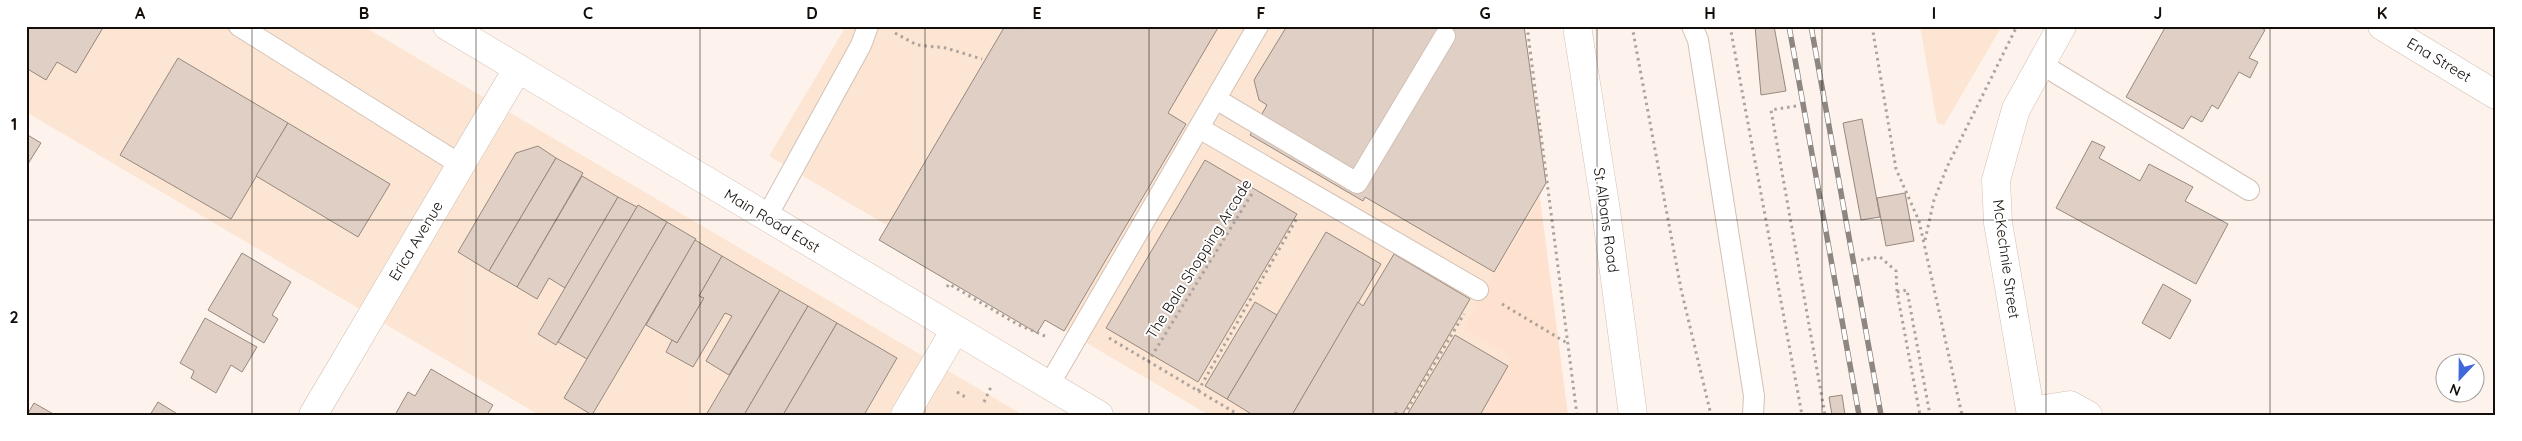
<svg xmlns="http://www.w3.org/2000/svg" width="2522" height="441" viewBox="0 0 2522 441" font-family="Quicksand,sans-serif">
  <style>
    .built { fill: #fde5d4 }
    .green { fill: #fee1ce }
    .building { fill: #e0cfc4; stroke: #97887d }
    .lines { fill: none; stroke-linecap: round; stroke-linejoin: round }
    .lane-casing { stroke: #d2c1b5; stroke-width: 22 }
    .street-casing { stroke: #d2c1b5; stroke-width: 29 }
    .secondary-casing { stroke: #d2c1b5; stroke-width: 29 }
    .path { stroke: #aca39d; stroke-width: 3; stroke-dasharray: 2.5 4; stroke-linecap: butt }
    .lane { stroke: #fff; stroke-width: 20 }
    .street { stroke: #fff; stroke-width: 28 }
    .secondary { stroke: #fff; stroke-width: 28 }
    .rail-casing { stroke: #8e8681; stroke-width: 5.5 }
    .rail { stroke: #fff; stroke-width: 4; stroke-dasharray: 11; stroke-linecap: butt }
    .grid { fill: none; stroke: #130e0a; stroke-width: 1; stroke-opacity: 0.55 }
    .labels { text-anchor: middle; stroke-width: 4; stroke-linejoin: round; paint-order: stroke }
    .street-label { font-size: 15px; fill: #130e0a; stroke: #fff }
    .neatline { fill: none; stroke: #130e0a; stroke-width: 2 }
    .grid-label { font-size: 16px; text-anchor: middle; font-weight: bold; fill: #130e0a }
  </style>
  <rect width="100%" height="100%" fill="#fef3ec"/>
  <g class="built">
    <path d="M 26,26 L 363,26 L 1023,415 L 539,415 L 26,112 Z"/>
    <path d="M 846,26 L 1514,26 L 1540,198 L 1464,328 L 1513,357 L 1479,415 L 1209,415 L 769,156 Z"/>
    <path d="M 1920,26 L 2002,26 L 1944,125 L 1937,123 Z"/>
  </g>
  <path class="green" d="M 1540,198 L 1568,415 L 1479,415 L 1512,357 L 1463,328 Z"/>
  <g class="building">
    <path d="M 26,26 L 104,26 L 76,73 L 57,62 L 46,80 L 26,68 Z"/>
    <path d="M 1005,26 L 1019,26 L 1023,29 L 1025,26 L 1219,26 L 1168,113 L 1186,124 L 1064,331 L 1045,320 L 1037,333 L 879,240 Z"/>
    <path d="M 1287,26 L 1524,26 L 1546,183 L 1494,272 L 1365,197 L 1363,201 L 1250,135 L 1267,105 L 1259,100 L 1254,80 Z"/>
    <path d="M 1755,26 L 1774,26 L 1786,91 L 1761,95 Z"/>
    <path d="M 2166,26 L 2258,26 L 2265,30 L 2249,58 L 2258,62 L 2250,78 L 2239,72 L 2218,109 L 2212,105 L 2202,122 L 2191,116 L 2183,129 L 2126,97 Z"/>
    <path d="M 178,58 L 288,123 L 231,219 L 120,155 Z"/>
    <path d="M 1862,119 L 1880,217 L 1861,220 L 1843,123 Z"/>
    <path d="M 288,123 L 390,184 L 358,237 L 256,176 Z"/>
    <path d="M 26,134 L 41,143 L 26,167 Z"/>
    <path d="M 2092,141 L 2105,147 L 2099,158 L 2140,181 L 2149,164 L 2193,187 L 2185,201 L 2228,224 L 2196,284 L 2056,208 Z"/>
    <path d="M 538,146 L 556,158 L 489,271 L 458,252 L 516,153 Z"/>
    <path d="M 556,158 L 583,173 L 517,287 L 489,271 Z"/>
    <path d="M 1205,160 L 1297,214 L 1198,382 L 1106,328 Z"/>
    <path d="M 582,176 L 618,197 L 565,288 L 549,278 L 537,299 L 517,287 Z"/>
    <path d="M 1905,193 L 1914,241 L 1886,246 L 1877,198 Z"/>
    <path d="M 618,197 L 637,207 L 556,345 L 538,334 Z"/>
    <path d="M 638,205 L 667,222 L 587,359 L 558,342 Z"/>
    <path d="M 667,222 L 696,239 L 592,415 L 564,398 Z"/>
    <path d="M 1326,232 L 1381,264 L 1292,415 L 1253,415 L 1227,399 Z"/>
    <path d="M 695,240 L 722,256 L 699,296 L 704,298 L 677,343 L 646,325 Z"/>
    <path d="M 242,253 L 291,282 L 272,315 L 278,319 L 264,343 L 208,310 Z"/>
    <path d="M 1394,254 L 1470,299 L 1402,415 L 1395,412 L 1394,415 L 1292,415 L 1358,302 L 1363,306 Z"/>
    <path d="M 722,256 L 780,290 L 729,375 L 706,361 L 732,316 L 725,313 L 693,367 L 666,352 L 672,340 L 677,343 L 704,298 L 699,296 Z"/>
    <path d="M 2163,284 L 2191,300 L 2170,339 L 2142,323 Z"/>
    <path d="M 780,290 L 808,306 L 744,415 L 706,415 Z"/>
    <path d="M 1255,302 L 1277,315 L 1227,399 L 1205,386 Z"/>
    <path d="M 808,306 L 837,323 L 783,415 L 744,415 Z"/>
    <path d="M 205,318 L 257,347 L 242,372 L 231,365 L 216,393 L 191,378 L 194,371 L 180,363 Z"/>
    <path d="M 837,323 L 897,358 L 864,415 L 783,415 Z"/>
    <path d="M 1455,335 L 1508,366 L 1480,415 L 1407,415 Z"/>
    <path d="M 431,369 L 493,405 L 487,415 L 395,415 L 408,392 L 415,396 Z"/>
    <path d="M 1842,395 L 1845,415 L 1832,415 L 1829,397 Z"/>
    <path d="M 158,402 L 179,415 L 150,415 Z"/>
    <path d="M 34,403 L 55,415 L 27,415 Z"/>
  </g>
  <g class="lines">
    <defs>
      <g id="lane">
        <path d="M 239,26 L 461,165"/>
        <path d="M 1692,26 L 1698,40 L 1754,396 L 1753,415"/>
        <path d="M 2041,64 L 2249,190"/>
        <path d="M 1216,99 L 1357,183 L 1445,36"/>
        <path d="M 1199,128 L 1478,290"/>
        <path d="M 766,218 L 861,45 L 868,26"/>
        <path d="M 1049,385 L 1258,26"/>
      </g>
      <g id="street">
        <path d="M 2382,26 L 2496,95"/>
        <path d="M 2031,411 L 2070,405 L 2088,415"/>
        <path d="M 313,415 L 518,68"/>
        <path d="M 905,415 L 955,330"/>
      </g>
      <g id="secondary">
        <path d="M 447,26 L 1099,415"/>
        <path d="M 1577,26 L 1606,211 L 1633,415"/>
        <path d="M 2031,415 L 1998,223 L 1996,180 L 2016,109 L 2062,26"/>
      </g>
    </defs>
    <use href="#lane" class="lane-casing"/>
    <use href="#street" class="street-casing"/>
    <use href="#secondary" class="secondary-casing"/>
    <g class="path">
      <path d="M 1527,26 L 1577,415"/>
      <path d="M 1632,26 L 1681,289 L 1711,415"/>
      <path d="M 1730,26 L 1802,415"/>
      <path d="M 1872,26 L 1896,169 L 1919,221 L 1962,415"/>
      <path d="M 895,33 L 917,45 L 946,48 L 982,59"/>
      <path d="M 1796,106 L 1771,110 L 1825,415"/>
      <path d="M 1925,240 L 1934,200 L 1947,167 L 2017,26"/>
      <path d="M 1861,260 L 1880,257 L 1896,271 L 1897,292 L 1920,415"/>
      <path d="M 947,287 L 949,284 L 1017,324 L 1045,336"/>
      <path d="M 1897,292 L 1907,290 L 1930,415"/>
      <path d="M 1502,304 L 1567,343"/>
      <path d="M 1109,338 L 1239,415"/>
      <path d="M 1148,362 L 1253,192"/>
      <path d="M 1198,391 L 1297,218"/>
      <path d="M 957,392 L 967,398"/>
      <path d="M 984,402 L 991,387"/>
      <path d="M 1404,415 L 1464,314"/>
    </g>
    <use href="#lane" class="lane"/>
    <use href="#street" class="street"/>
    <use href="#secondary" class="secondary"/>
    <defs>
      <g id="rail">
        <path d="M 1789,26 L 1859,415"/>
        <path d="M 1811,26 L 1881,415"/>
      </g>
    </defs>
    <use href="#rail" class="rail-casing"/>
    <use href="#rail" class="rail"/>
  </g>
  <path class="grid" d="M 252,26 L 252,415M 476,26 L 476,415M 700,26 L 700,415M 925,26 L 925,415M 1149,26 L 1149,415M 1373,26 L 1373,415M 1597,26 L 1597,415M 1822,26 L 1822,415M 2046,26 L 2046,415M 2270,26 L 2270,415M 26,220 L 2496,220"/>
  <g class="labels">
    <g class="street-label">
      <text transform="translate(2439 60) rotate(31)" y="5">Ena Street</text>
      <text transform="translate(1606 220) rotate(82)" y="5">St Albans Road</text>
      <text transform="translate(772 221) rotate(31)" y="5">Main Road East</text>
      <text transform="translate(416 241) rotate(-59)" y="5">Erica Avenue</text>
      <text transform="translate(1199 259) rotate(-58)" y="5">The Bala Shopping Arcade</text>
      <text transform="translate(2006 259) rotate(82)" y="5">McKechnie Street</text>
    </g>
  </g>
  <rect width="2522" height="441" fill="none" stroke="#ffffff" stroke-width="55"/>
  <g transform="translate(2460 378) rotate(202)"><circle r="24" fill="#ffffff" stroke="#a19f9d"/>
  <path d="M0-4L9 19L0 12L-9 19Z" fill="#3f69db"/>
  <text y="-8" font-size="14" font-weight="bold" text-anchor="middle" fill="#130e0a">N</text>
  </g>
  <rect x="28" y="28" width="2466" height="386" class="neatline"/>
  <g class="grid-label">
    <text x="140" y="19">A</text>
    <text x="364" y="19">B</text>
    <text x="588" y="19">C</text>
    <text x="812" y="19">D</text>
    <text x="1037" y="19">E</text>
    <text x="1261" y="19">F</text>
    <text x="1485" y="19">G</text>
    <text x="1710" y="19">H</text>
    <text x="1934" y="19">I</text>
    <text x="2158" y="19">J</text>
    <text x="2382" y="19">K</text>
    <text x="14" y="130">1</text>
    <text x="14" y="323">2</text>
  </g>
</svg>
